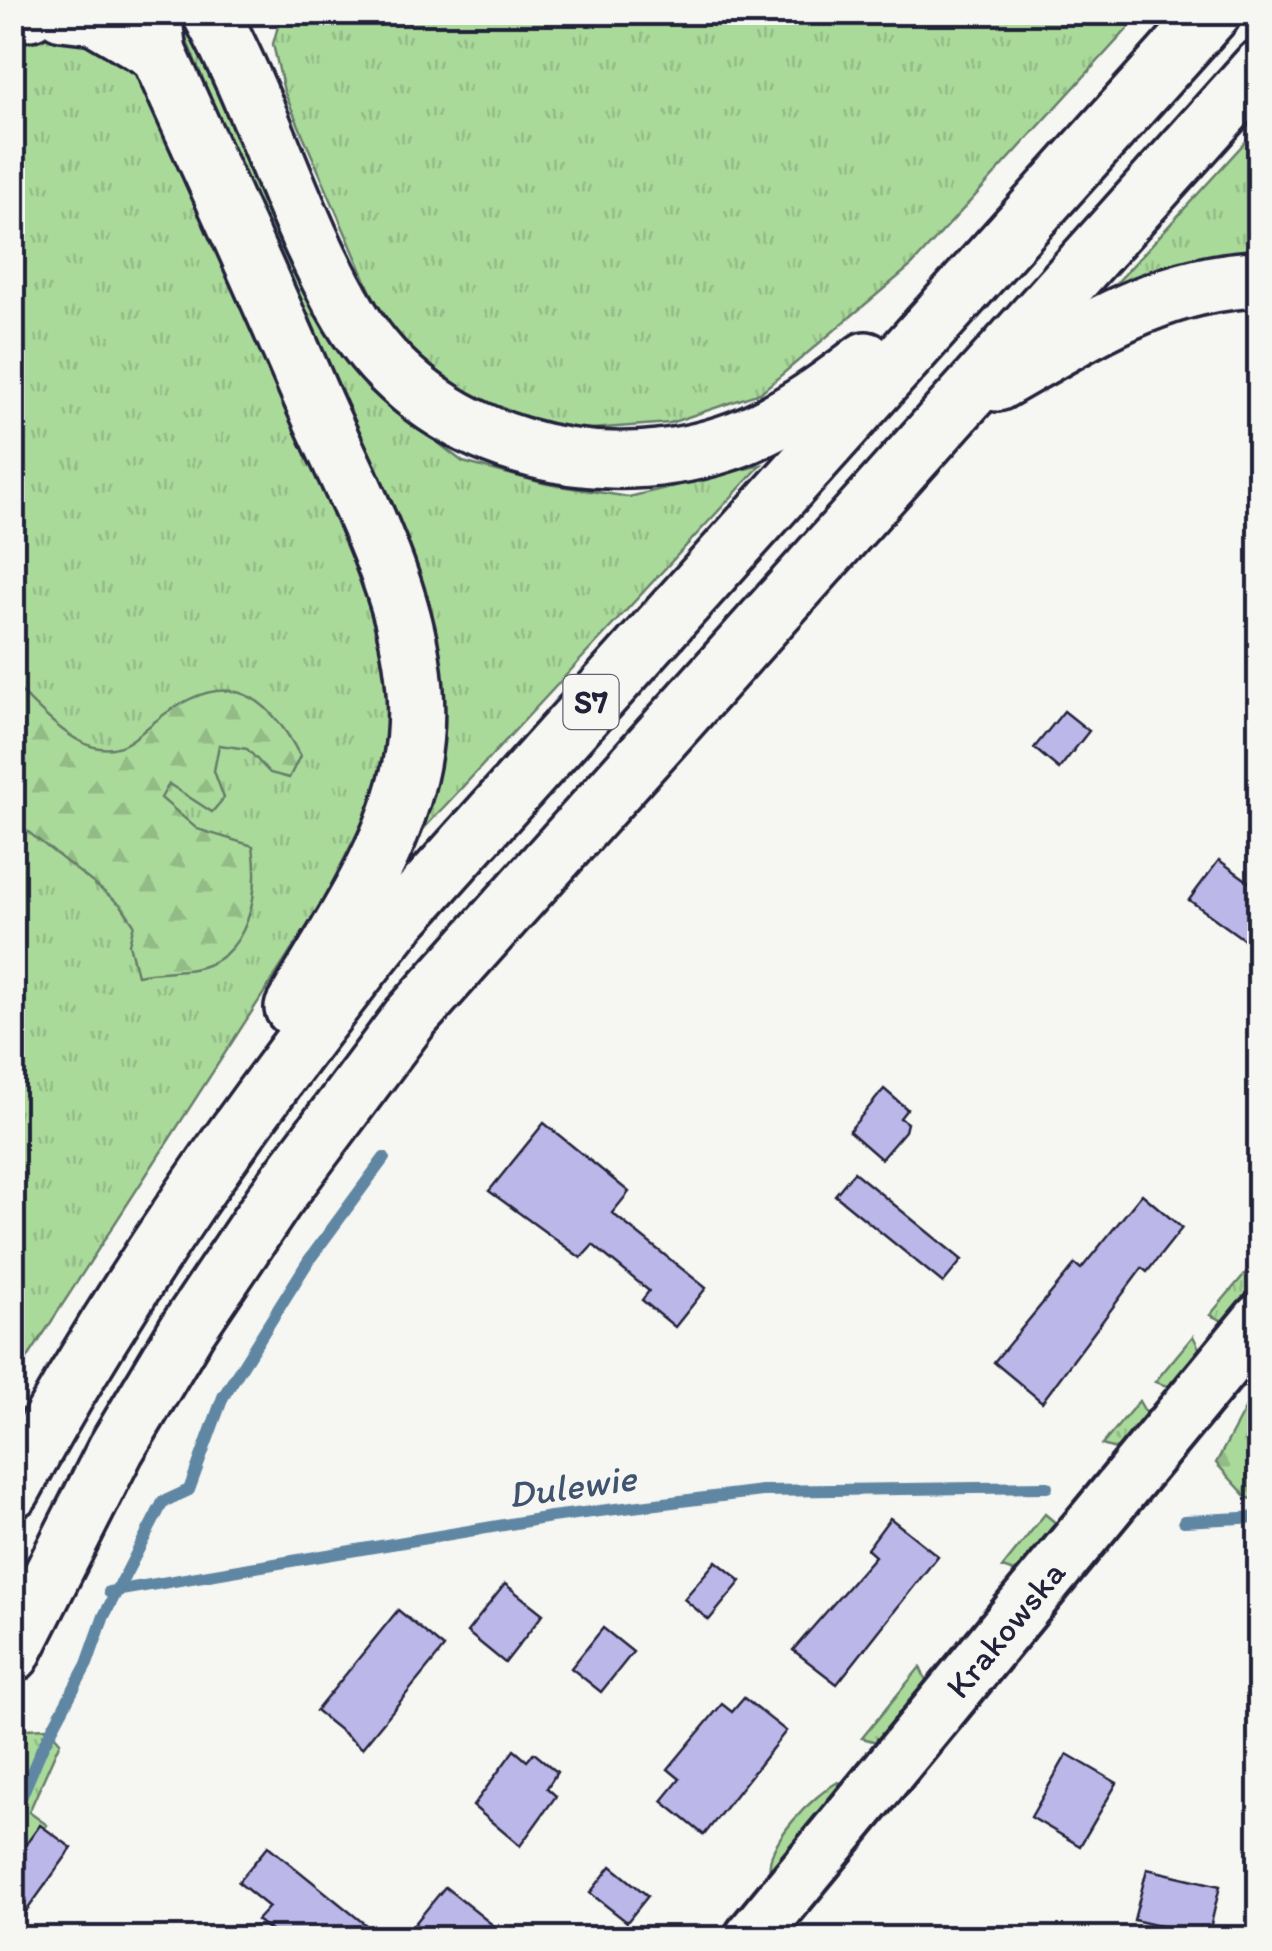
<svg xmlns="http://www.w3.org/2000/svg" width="1272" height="1951" viewBox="0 0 1272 1951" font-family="Itim,sans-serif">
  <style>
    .grass { fill: url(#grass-tufts); stroke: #667e6a; stroke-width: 2.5 }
    .forest { fill: url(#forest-firs); stroke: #667e6a; stroke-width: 2.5 }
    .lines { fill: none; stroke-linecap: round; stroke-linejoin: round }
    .stream { stroke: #5e86a2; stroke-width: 12 }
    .building { fill: #bcb7e9; stroke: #22223b; stroke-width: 2.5 }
    .minor-casing { stroke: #22223b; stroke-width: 60 }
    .highway-casing { stroke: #22223b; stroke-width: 62 }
    .minor { stroke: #f6f6f2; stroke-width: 52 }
    .highway { stroke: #f6f6f2; stroke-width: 55 }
    .labels { text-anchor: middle; stroke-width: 9; stroke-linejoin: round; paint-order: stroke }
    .shield { fill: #f6f6f2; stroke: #626272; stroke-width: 2.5 }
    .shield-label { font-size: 32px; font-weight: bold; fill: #22223b }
    .street-label { font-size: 35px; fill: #22223b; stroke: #f6f6f2 }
    .water-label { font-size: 38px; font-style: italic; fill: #40546f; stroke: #f6f6f2 }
  </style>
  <defs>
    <pattern id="grass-tufts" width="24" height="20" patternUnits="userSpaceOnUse" patternTransform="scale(2.5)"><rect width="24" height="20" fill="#aada9a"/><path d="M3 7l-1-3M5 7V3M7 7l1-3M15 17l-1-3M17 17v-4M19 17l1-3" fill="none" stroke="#92bb86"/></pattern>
    <pattern id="forest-firs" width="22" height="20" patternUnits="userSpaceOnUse" patternTransform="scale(2.5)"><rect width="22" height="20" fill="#aada9a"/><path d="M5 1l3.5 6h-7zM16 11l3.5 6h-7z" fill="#92bb86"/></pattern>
  </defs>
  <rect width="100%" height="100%" fill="#f6f6f2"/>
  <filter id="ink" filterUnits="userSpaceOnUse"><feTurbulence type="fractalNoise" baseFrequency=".01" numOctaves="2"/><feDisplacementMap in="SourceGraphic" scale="20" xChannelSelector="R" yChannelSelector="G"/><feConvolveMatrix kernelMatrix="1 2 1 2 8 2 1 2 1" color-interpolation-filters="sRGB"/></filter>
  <g filter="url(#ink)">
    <g class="grass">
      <path d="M 282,12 L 1142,13 L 912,265 L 760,393 L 670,423 L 565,431 L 462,402 L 407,358 L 370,290 L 284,91 L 273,44 Z"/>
      <path d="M 175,13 L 190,13 L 300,266 L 367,388 L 463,462 L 547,484 L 629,497 L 761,465 L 417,836 C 480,647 388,508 314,340 C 267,232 221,122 175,13 Z"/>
      <path d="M 63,33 L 126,55 L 151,84 L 352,546 L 386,655 L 390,748 L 372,803 L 322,903 L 13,1381 L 12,41 Z"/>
      <path d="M 1259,127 L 1259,257 L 1102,299 Z"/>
      <path d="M 1258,1258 L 1259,1279 L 1225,1322 L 1210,1315 Z"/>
      <path d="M 1193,1336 L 1200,1350 L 1170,1387 L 1155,1382 Z"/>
      <path d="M 1139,1401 L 1147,1415 L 1119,1450 L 1102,1445 Z"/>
      <path d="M 1045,1514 L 1058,1525 L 1017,1573 L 1002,1568 Z"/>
      <path d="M 920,1667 L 927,1682 L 877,1742 L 862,1738 Z"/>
      <path d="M 48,1728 L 60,1742 L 29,1812 L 47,1825 L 13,1872 L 13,1763 L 26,1729 Z"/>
      <path d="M 838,1782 L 841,1783 L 770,1873 C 765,1842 813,1796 838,1782 Z"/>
    </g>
    <g class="forest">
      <path d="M 13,683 C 33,704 71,745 100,748 C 125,751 135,737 153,723 C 220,669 263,684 300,756 L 289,778 L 270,773 L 247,749 L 219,745 L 214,771 L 224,798 L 212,812 L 169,784 L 161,798 L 197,829 L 253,846 C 260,892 250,959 193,969 C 174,972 156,971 137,975 L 129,944 L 134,924 L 121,905 L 13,820 Z"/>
      <path d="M 1259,1383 L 1259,1500 L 1248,1498 L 1216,1463 Z"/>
    </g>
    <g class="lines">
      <g class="stream">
        <path d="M 1184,1521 L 1260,1517"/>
        <path d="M 109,1592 L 551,1517 L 762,1491 L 1047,1487"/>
        <path d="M 12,1819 L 42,1748 L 87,1664 L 104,1616 L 163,1502 L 189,1490 L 223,1397 L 309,1260 L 384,1158"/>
      </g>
    </g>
    <g class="building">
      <path d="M 1064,711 L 1089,731 L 1059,769 L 1034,748 Z"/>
      <path d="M 1219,860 L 1260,890 L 1260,951 L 1189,900 Z"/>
      <path d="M 884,1089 L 907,1109 L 900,1118 L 907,1123 L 905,1131 L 881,1159 L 849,1131 Z"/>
      <path d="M 544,1123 L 629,1192 L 612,1213 L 706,1288 L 675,1327 L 642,1300 L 649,1291 L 593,1245 L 581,1258 L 489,1191 Z"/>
      <path d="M 854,1172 L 962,1260 L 943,1283 L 835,1195 Z"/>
      <path d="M 1142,1194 L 1182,1228 L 1147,1272 L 1142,1268 L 1042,1402 L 994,1362 L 1075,1264 L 1081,1269 Z"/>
      <path d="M 890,1518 L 938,1556 L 837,1684 L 793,1650 L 875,1556 L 867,1549 Z"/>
      <path d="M 716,1561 L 741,1581 L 709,1620 L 684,1599 Z"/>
      <path d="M 505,1584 L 543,1614 L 505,1663 L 467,1632 Z"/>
      <path d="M 398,1610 L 444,1648 L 362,1748 L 316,1711 Z"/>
      <path d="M 603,1628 L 633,1652 L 601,1692 L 571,1668 Z"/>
      <path d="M 744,1698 L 786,1731 L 704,1835 L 662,1801 L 680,1779 L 668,1769 L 722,1704 L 732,1712 Z"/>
      <path d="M 514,1750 L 527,1761 L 534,1753 L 557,1772 L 547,1788 L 556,1796 L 520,1846 L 473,1806 Z"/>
      <path d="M 1067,1754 L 1117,1783 L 1080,1846 L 1031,1817 Z"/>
      <path d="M 40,1825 L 72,1848 L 12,1931 L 12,1864 Z"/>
      <path d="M 268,1846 L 382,1938 L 280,1938 L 257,1920 L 269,1907 L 238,1882 Z"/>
      <path d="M 611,1866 L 648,1896 L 627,1922 L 590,1893 Z"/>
      <path d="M 1147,1869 L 1220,1886 L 1208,1937 L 1134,1920 Z"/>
      <path d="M 445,1887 L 509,1938 L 403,1938 Z"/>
    </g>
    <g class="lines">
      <defs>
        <g id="minor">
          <path id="s1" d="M 751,1938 L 1260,1320"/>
        </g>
        <g id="highway">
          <path d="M 62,12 L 95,16 L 158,53"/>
          <path d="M 153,12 L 158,53 C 209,165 260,277 309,391 C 359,507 436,633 411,764 C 394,853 337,931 293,1008"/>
          <path d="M 210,12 C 264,110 293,220 350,316 C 427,446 599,491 738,439 C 786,420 826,391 866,360"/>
          <path d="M 12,14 L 30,12"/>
          <path d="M 997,383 C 1082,335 1158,282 1260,279"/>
          <path d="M 12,1490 C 121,1288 251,1104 394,925 L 1213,12"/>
          <path d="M 12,1654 L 116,1449 L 187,1330 L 275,1199 L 410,1018 L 1260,68"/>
        </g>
      </defs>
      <use href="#minor" class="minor-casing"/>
      <use href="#highway" class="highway-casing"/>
      <use href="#minor" class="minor"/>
      <use href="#highway" class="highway"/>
    </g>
  </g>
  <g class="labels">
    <rect class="shield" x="563.5" y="675" width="55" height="54" rx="8"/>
    <g class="shield-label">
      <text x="591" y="713">S7</text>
    </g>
    <g class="street-label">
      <text dy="12" stroke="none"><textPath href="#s1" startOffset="400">Krakowska</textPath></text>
    </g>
    <g class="water-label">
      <text transform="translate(572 1486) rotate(-8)" y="13">Dulewie</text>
    </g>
  </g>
  <rect width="1272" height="1951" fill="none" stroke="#f6f6f2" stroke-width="50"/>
  <rect x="25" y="25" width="1222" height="1901" fill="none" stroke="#22223b" stroke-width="4" filter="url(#ink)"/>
</svg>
